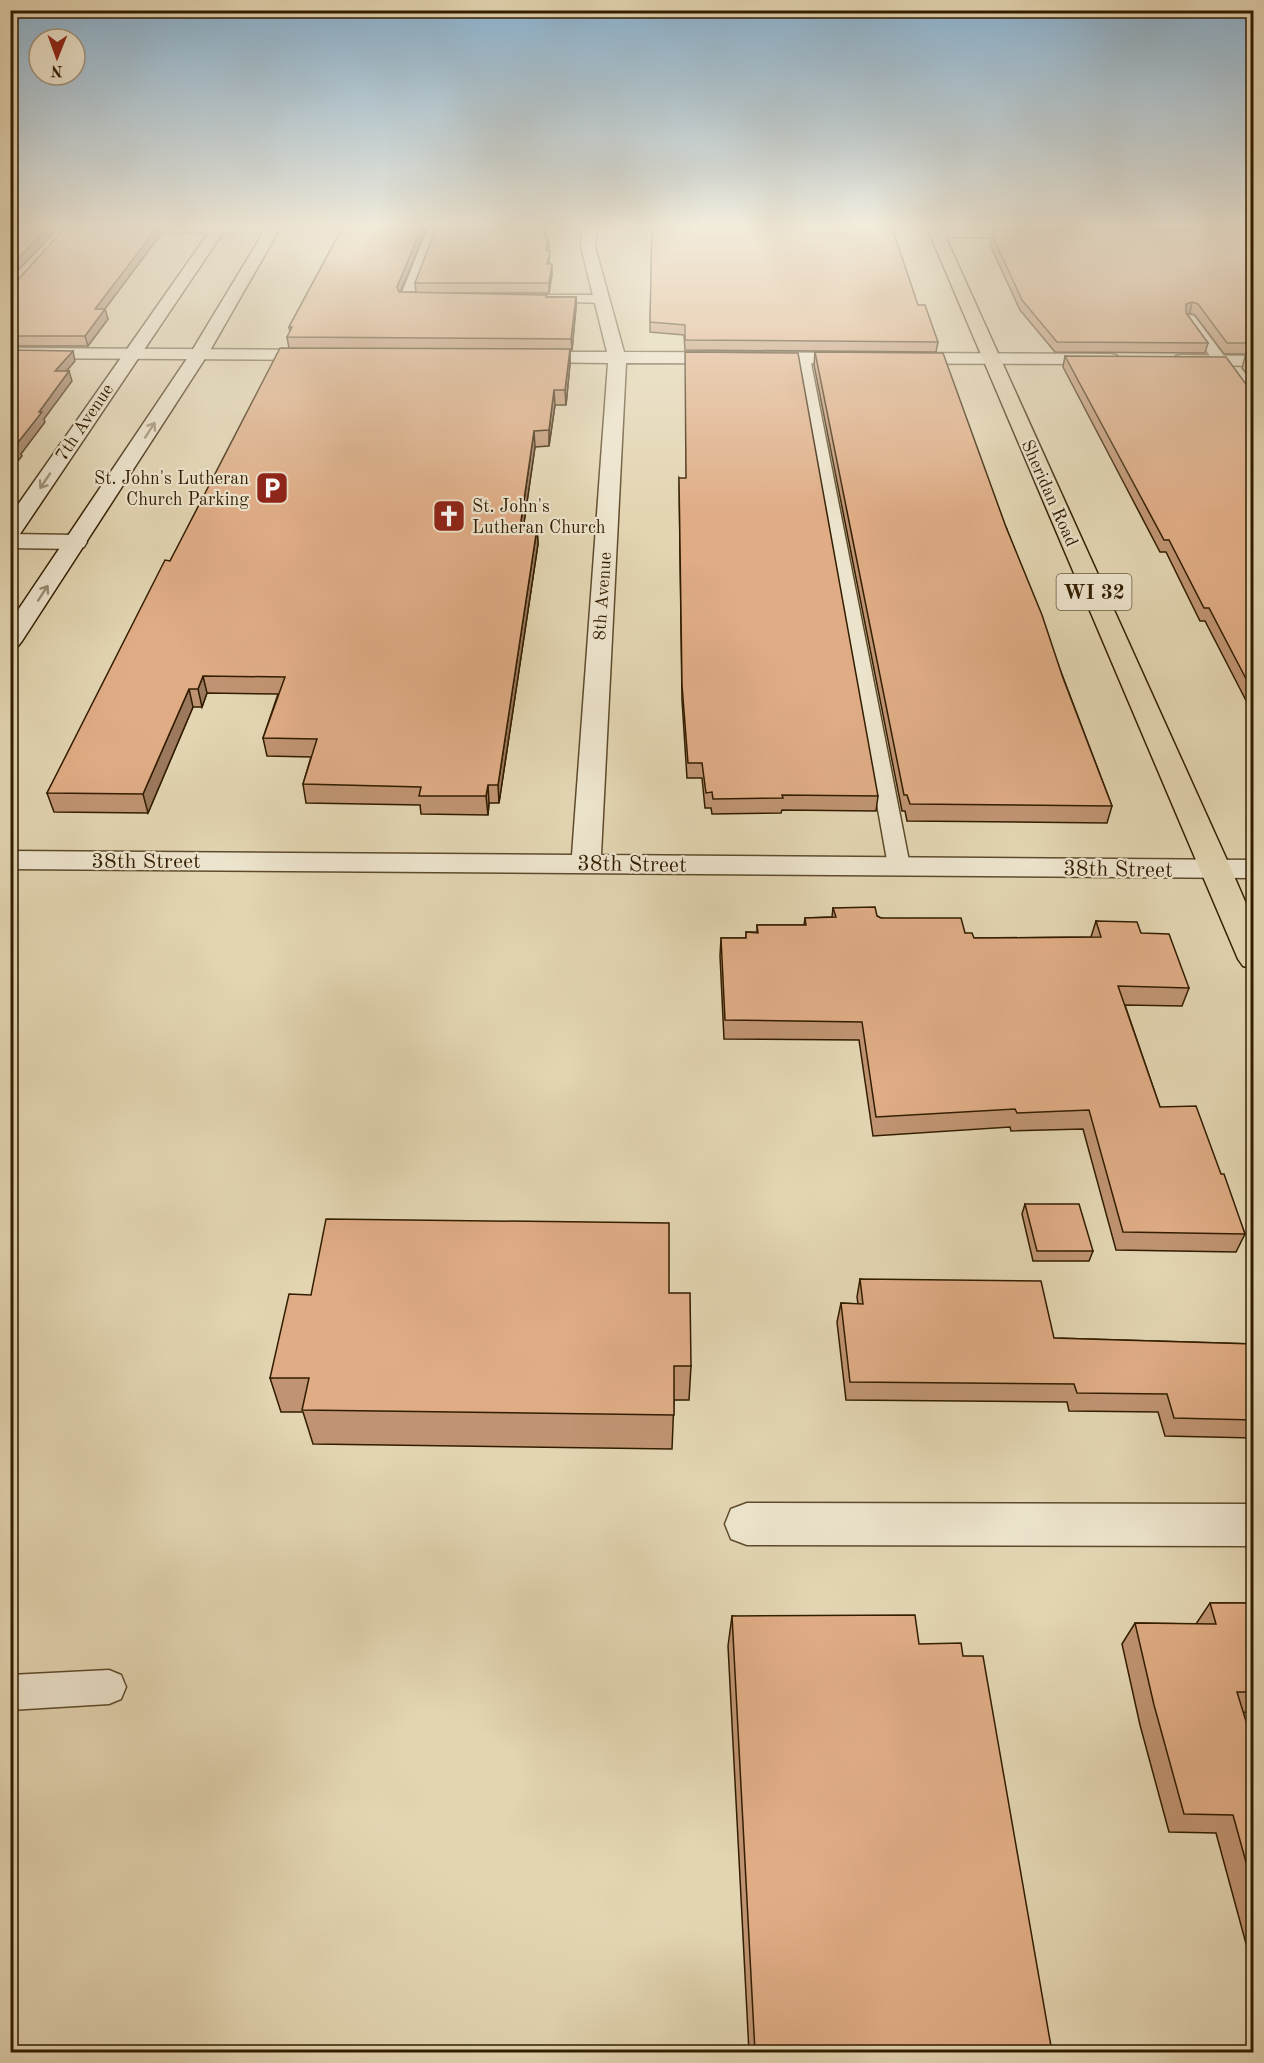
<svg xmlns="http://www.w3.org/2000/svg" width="1264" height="2063" viewBox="0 0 1264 2063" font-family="'Old Standard TT',serif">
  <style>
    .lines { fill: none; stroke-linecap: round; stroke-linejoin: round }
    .lane-casing { stroke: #5e4b2c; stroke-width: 3 }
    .street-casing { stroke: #5e4b2c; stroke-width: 3 }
    .secondary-casing { stroke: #321d00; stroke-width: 3 }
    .primary-casing { stroke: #321d00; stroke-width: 3 }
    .lane { fill: #ede4cd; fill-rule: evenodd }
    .street { fill: #ede4cd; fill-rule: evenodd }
    .secondary { fill: #ede4cd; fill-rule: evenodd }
    .primary { fill: #e3d5b2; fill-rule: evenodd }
    .wall { fill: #c09472; stroke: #321d00; stroke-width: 1.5 }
    .shaded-wall { fill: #9c785d; stroke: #321d00; stroke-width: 1.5 }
    .building { fill: #dfac85; stroke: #321d00; stroke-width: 1.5 }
    .oneway { stroke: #998a71 }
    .labels { text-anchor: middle; stroke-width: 4.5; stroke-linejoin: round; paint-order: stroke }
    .far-street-label { font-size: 18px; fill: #321d00; stroke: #ede4cd }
    .far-poi-label { font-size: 18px; fill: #321d00; stroke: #ede4cd; text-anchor: end }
    .shield { fill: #ede4cd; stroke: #6a593e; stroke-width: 1.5 }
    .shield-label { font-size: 21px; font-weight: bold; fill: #321d00 }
    .street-label { font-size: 22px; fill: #321d00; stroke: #ede4cd }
  </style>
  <rect width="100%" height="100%" fill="#e3d5b2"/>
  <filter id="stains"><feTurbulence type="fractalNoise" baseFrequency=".00333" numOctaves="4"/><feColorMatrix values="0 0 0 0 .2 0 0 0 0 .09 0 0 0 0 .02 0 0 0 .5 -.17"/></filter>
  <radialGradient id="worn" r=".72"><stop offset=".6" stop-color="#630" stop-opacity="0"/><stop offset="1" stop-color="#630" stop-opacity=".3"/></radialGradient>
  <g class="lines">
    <defs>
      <g id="lane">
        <path d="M 429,225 L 439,225 L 413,295 L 430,295 L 436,299 L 430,303 L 402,300 L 400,298 Z"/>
        <path d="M 545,295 L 602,295 L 608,299 L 602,303 L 541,301 L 541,297 Z"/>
        <path d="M 1190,315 L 1194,316 L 1225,357 L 1226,360 L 1225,363 L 1215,363 L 1184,319 Z"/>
        <path d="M 804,354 L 810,358 L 910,866 L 907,871 L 899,873 L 891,871 L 888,866 L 798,358 Z"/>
        <path d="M 109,1670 L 121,1675 L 126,1687 L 121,1699 L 109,1704 L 10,1710 L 10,1675 Z"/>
      </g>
      <g id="street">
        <path d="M 10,225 L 273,225 L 279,229 L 272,233 L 10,231 Z"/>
        <path d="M 583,225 L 597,225 L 595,247 L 624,352 L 1110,354 L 1116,355 L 1119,359 L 1116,363 L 1110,364 L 626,363 L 601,855 L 1254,860 L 1254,878 L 10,869 L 10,851 L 572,855 L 608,363 L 525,362 L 519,361 L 516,357 L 519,353 L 525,352 L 607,352 L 581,247 Z"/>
        <path d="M 937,230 L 1037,230 L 1044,234 L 1037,238 L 932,237 L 930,234 Z"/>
        <path d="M 10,348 L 321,350 L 327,351 L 330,355 L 327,359 L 321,360 L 10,358 Z"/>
        <path d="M 1182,355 L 1254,356 L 1254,366 L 1176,364 L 1173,360 L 1176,356 Z"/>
        <path d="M 10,534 L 76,535 L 84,537 L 87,542 L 84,547 L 76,549 L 10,548 Z"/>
        <path d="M 747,1503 L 1254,1504 L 1254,1546 L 747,1545 L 731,1539 L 725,1524 L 731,1509 Z"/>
      </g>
      <g id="secondary">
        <path d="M 214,225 L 228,225 L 18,537 L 10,538 L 10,516 Z"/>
        <path d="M 268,225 L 282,225 L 208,354 L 22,641 L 18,646 L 10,648 L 10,622 L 190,354 Z"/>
      </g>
      <path id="primary" d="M 926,225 L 940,225 L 1231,869 L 1254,922 L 1254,969 L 1243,966 L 1238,959 Z"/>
    </defs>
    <use href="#lane" class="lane-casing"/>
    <use href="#street" class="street-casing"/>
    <use href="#secondary" class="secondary-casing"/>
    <use href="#primary" class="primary-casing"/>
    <use href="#lane" class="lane"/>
    <use href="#street" class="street"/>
    <use href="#secondary" class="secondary"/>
    <use href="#primary" class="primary"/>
  </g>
  <g class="wall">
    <path d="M 341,225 L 428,225 L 400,292 L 416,292 L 415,283 L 546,237 L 549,246 L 548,251 L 550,251 L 549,264 L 552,274 L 549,293 L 453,293 L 547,297 L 576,297 L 576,307 L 572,350 L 570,350 L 570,364 L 566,405 L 555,405 L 549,446 L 535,447 L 523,528 L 537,528 L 538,544 L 499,803 L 489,803 L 488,815 L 421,814 L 420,805 L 306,803 L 303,784 L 311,757 L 267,756 L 263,738 L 278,694 L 207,693 L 202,707 L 193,707 L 148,813 L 54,812 L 47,793 L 170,561 L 289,348 L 287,337 L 290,333 L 289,327 L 341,230 Z"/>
    <path d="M 652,225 L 918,305 L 938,342 L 936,352 L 685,350 L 684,335 L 650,332 Z"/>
    <path d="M 985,225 L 1254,225 L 1254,354 L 1224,354 L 1195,315 L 1190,313 L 1187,314 L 1208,343 L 1205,353 L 1055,352 L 1020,310 L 990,245 L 994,230 L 1192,230 L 1189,228 L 986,228 Z"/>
    <path d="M 161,234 L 105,309 L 108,319 L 88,346 L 10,346 L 10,286 Z"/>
    <path d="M 815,352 L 1006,527 L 1112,806 L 1107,823 L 907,821 L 905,811 L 902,811 L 814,365 Z"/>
    <path d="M 1065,356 L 1254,392 L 1254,716 L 1205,621 L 1200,621 L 1166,552 L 1160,552 L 1063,367 Z"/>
    <path d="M 1245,357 L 1254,357 L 1254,384 L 1242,368 Z"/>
    <path d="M 679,478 L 878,796 L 876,811 L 782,810 L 781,813 L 712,814 L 711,808 L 705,808 L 702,778 L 687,778 L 682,700 Z"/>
    <path d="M 833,908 L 877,916 L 881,918 L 965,933 L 974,938 L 1091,937 L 1096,921 L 1141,933 L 1189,988 L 1182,1006 L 1125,1005 L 1160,1107 L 1221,1174 L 1245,1234 L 1236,1252 L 1116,1250 L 1083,1129 L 1011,1131 L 1010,1127 L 873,1136 L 859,1040 L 724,1039 L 720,956 L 721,938 L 746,938 L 746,932 L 757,932 L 757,925 L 804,925 L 805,918 L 832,917 Z"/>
    <path d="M 1025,1204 L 1093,1251 L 1089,1261 L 1033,1261 L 1022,1214 Z"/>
    <path d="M 860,1279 L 1054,1338 L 1254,1344 L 1254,1438 L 1165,1436 L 1158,1412 L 1069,1411 L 1067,1402 L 846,1400 L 837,1322 L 841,1303 L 858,1304 L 857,1297 Z"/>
    <path d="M 669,1293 L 691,1366 L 689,1400 L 674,1400 L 672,1449 L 313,1444 L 303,1412 L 281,1412 L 270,1378 Z"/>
    <path d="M 1210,1603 L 1254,1603 L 1254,1713 L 1243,1712 L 1254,1747 L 1254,1973 L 1216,1833 L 1169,1832 L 1140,1725 L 1122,1644 L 1135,1623 L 1196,1624 Z"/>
    <path d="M 732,1616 L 919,1644 L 963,1656 L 1052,2052 L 749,2052 L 728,1646 Z"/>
  </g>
  <g class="shaded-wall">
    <path d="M 50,225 L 53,234 L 10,279 L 10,267 Z"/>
    <path d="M 159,225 L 161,234 L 98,318 L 95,309 Z"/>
    <path d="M 423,225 L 428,225 L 398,297 L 397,287 Z"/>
    <path d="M 546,225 L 548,225 L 544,246 L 544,237 Z"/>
    <path d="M 548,237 L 549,246 L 546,261 L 546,251 Z"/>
    <path d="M 552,264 L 552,274 L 549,293 L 549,283 Z"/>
    <path d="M 576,297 L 576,307 L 572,350 L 571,339 Z"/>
    <path d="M 1192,302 L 1190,313 L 1183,315 L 1186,304 Z"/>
    <path d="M 105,309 L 108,319 L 88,346 L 85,336 Z"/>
    <path d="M 570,349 L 570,364 L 566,405 L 565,390 Z"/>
    <path d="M 73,351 L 75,361 L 58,381 L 55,371 Z"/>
    <path d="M 69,371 L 72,381 L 44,419 L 45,422 L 21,454 L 22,456 L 10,471 L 10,455 L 16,445 L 39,412 Z"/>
    <path d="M 554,390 L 555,405 L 549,446 L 549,430 Z"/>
    <path d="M 534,431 L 535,447 L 521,544 L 520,528 Z"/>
    <path d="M 537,528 L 538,544 L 499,803 L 498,785 Z"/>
    <path d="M 203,676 L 207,693 L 202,707 L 198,689 Z"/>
    <path d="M 189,689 L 193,707 L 148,813 L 143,794 Z"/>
    <path d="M 488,785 L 489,803 L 488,815 L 486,796 Z"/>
  </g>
  <g class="building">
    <path d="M 10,225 L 50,225 L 10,267 Z"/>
    <path d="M 68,225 L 159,225 L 95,309 L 105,309 L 85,336 L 10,336 L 10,286 L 13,285 Z"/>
    <path d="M 344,225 L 423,225 L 397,287 L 399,292 L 547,295 L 546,297 L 576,297 L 571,339 L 287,337 L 292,327 L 289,327 Z"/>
    <path d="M 437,225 L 546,225 L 544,237 L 548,237 L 546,251 L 550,251 L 547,264 L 552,264 L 549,283 L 415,283 Z"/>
    <path d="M 652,225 L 891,225 L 918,305 L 925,305 L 938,342 L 685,340 L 685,325 L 650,322 Z"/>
    <path d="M 1199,225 L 1254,225 L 1254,343 L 1227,343 L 1198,304 L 1192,302 L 1186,304 L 1186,313 L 1208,343 L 1057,342 L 1022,300 L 992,235 L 996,235 L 994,230 L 1191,231 Z"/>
    <path d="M 280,348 L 570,349 L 565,390 L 554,390 L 549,430 L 534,431 L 520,528 L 537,528 L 498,785 L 488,785 L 486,796 L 419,796 L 421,787 L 303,784 L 317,739 L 263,738 L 285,677 L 203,676 L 198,689 L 189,689 L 143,794 L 47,793 L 165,560 L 170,561 Z"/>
    <path d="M 10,350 L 73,351 L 55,371 L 69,371 L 39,412 L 42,412 L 16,445 L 18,445 L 10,455 Z"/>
    <path d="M 685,352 L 798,353 L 878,796 L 782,795 L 783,798 L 713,799 L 712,792 L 706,793 L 702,763 L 688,763 L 682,685 L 679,478 L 686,478 Z"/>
    <path d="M 815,352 L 943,353 L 1006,527 L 1042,615 L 1063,678 L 1112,806 L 910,804 L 907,795 L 904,795 Z"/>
    <path d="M 1065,356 L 1226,357 L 1251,391 L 1254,392 L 1254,694 L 1209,608 L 1204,608 L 1169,540 L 1164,540 Z"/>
    <path d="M 1245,357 L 1254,357 L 1254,368 Z"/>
    <path d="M 875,907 L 877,916 L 881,918 L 961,918 L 965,933 L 972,933 L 974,938 L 1101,937 L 1096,921 L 1137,922 L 1141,933 L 1169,934 L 1189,988 L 1118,986 L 1160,1107 L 1196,1106 L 1221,1174 L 1224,1174 L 1245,1234 L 1123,1232 L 1089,1110 L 1017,1113 L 1015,1109 L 876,1117 L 862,1022 L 725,1020 L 721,938 L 746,938 L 746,932 L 758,933 L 757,925 L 806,925 L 805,918 L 836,917 L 833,908 Z"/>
    <path d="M 1025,1204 L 1079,1204 L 1093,1251 L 1037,1251 Z"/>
    <path d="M 326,1219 L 669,1223 L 669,1293 L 690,1293 L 691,1366 L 674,1366 L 674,1415 L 302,1410 L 309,1378 L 270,1378 L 289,1294 L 311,1295 Z"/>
    <path d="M 860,1279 L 1041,1281 L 1054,1338 L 1254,1344 L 1254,1420 L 1174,1418 L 1167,1394 L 1077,1393 L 1074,1384 L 850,1382 L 841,1303 L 863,1304 Z"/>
    <path d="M 1210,1603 L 1254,1603 L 1254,1692 L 1237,1692 L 1254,1747 L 1254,1891 L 1233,1815 L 1184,1814 L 1154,1705 L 1135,1623 L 1216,1624 Z"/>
    <path d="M 915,1615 L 919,1644 L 961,1643 L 963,1656 L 983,1656 L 1052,2052 L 755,2052 L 732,1616 Z"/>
  </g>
  <defs><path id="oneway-shaft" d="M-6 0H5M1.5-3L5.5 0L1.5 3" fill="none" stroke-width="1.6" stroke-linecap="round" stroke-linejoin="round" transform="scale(1.5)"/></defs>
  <g class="oneway">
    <use href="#oneway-shaft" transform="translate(150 430) rotate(-57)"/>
    <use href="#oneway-shaft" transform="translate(45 481) rotate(124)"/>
    <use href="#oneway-shaft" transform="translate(43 593) rotate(-57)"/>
  </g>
  <linearGradient id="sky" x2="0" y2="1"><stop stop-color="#89b4d5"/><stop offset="0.44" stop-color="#f2ecdc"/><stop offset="1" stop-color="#f2ecdc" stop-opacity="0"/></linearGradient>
  <rect width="1264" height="514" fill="url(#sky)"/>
  <defs>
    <symbol id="parking-square" viewBox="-11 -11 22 22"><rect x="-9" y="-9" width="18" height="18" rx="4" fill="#8f2418" stroke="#ede4cd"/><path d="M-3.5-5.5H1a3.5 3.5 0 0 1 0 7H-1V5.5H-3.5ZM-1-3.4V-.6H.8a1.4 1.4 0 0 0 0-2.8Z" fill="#fff"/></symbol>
    <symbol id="church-square" viewBox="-11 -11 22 22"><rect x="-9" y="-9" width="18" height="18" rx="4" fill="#8f2418" stroke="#ede4cd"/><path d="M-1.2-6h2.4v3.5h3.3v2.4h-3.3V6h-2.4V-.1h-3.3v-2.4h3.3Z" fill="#fff"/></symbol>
  </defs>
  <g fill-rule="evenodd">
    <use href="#parking-square" x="253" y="469" width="38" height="38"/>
    <use href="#church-square" x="430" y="497" width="38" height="38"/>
  </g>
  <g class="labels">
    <g class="far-street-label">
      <text transform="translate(84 422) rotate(-56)" y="6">7th Avenue</text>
      <text transform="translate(1050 493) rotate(66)" y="6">Sheridan Road</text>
      <text transform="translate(602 596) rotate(-86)" y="6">8th Avenue</text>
    </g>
    <g class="far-poi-label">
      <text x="249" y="484">St. John's Lutheran<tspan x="249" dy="21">Church Parking</tspan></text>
      <text x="472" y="512" text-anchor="start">St. John's<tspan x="472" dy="21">Lutheran Church</tspan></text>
    </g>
    <rect class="shield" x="1056.5" y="574" width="75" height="36" rx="4.5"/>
    <g class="shield-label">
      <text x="1094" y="599">WI 32</text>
    </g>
    <g class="street-label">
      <text x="146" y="868">38th Street</text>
      <text transform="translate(632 863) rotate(1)" y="8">38th Street</text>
      <text transform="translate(1118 868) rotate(1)" y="8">38th Street</text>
    </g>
  </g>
  <rect width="1264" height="2063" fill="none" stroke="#e3d5b2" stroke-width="36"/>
  <rect x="12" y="12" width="1240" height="2039" fill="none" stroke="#321d00" stroke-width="3"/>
  <rect x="18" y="18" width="1228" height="2027" fill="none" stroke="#321d00" stroke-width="1.5"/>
  <g transform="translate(57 57) rotate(181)"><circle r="28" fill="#ede4cd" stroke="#a2947b" stroke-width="1.5"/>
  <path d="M0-4.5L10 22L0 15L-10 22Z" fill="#8f2418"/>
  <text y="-9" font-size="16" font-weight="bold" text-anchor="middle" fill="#321d00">N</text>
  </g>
  <rect width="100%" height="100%" filter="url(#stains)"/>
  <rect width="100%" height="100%" fill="url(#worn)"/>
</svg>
